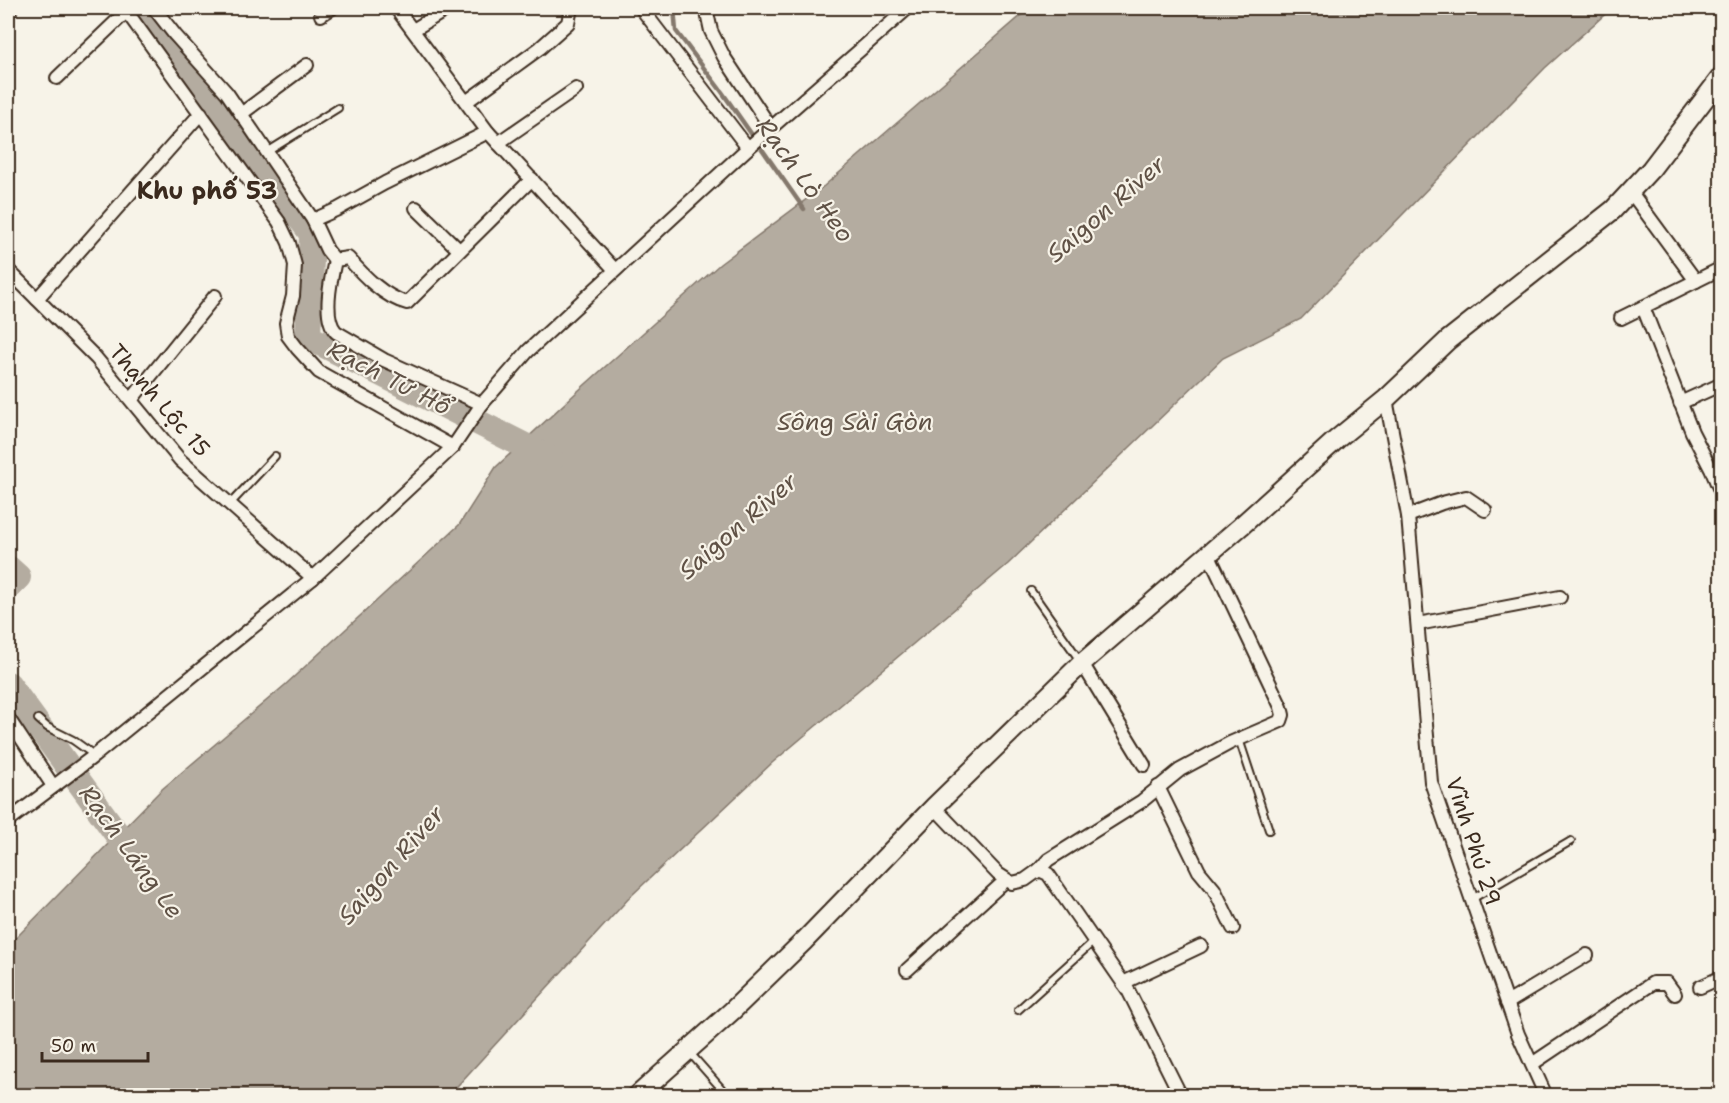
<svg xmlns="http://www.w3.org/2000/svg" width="1729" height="1103" viewBox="0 0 1729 1103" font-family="'Shantell Sans',sans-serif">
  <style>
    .water { fill: #b4aca0; stroke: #84786c; stroke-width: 1.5 }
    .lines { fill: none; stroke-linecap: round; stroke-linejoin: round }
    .stream { stroke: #84786c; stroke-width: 4.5 }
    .river { stroke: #b4aca0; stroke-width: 26 }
    .lane-casing { stroke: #3b2a1e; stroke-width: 10 }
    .street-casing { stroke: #3b2a1e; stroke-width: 16 }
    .secondary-casing { stroke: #3b2a1e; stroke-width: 22 }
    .lane { stroke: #f7f3e8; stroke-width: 6 }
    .street { stroke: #f7f3e8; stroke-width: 12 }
    .secondary { stroke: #f7f3e8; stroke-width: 18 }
    .labels { text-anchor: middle; stroke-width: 4.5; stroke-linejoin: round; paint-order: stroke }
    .street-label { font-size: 22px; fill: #3b2a1e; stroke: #f7f3e8 }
    .water-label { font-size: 24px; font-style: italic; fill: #5f5145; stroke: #f7f3e8 }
    .neighbourhood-label { font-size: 24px; font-weight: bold; fill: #3b2a1e; stroke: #f7f3e8 }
  </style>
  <rect width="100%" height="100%" fill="#f7f3e8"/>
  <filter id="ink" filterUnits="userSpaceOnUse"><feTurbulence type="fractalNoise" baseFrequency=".0167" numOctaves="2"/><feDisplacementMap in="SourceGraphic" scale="12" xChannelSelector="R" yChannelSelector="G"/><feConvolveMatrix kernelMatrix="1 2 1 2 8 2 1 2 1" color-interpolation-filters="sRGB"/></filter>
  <g filter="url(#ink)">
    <path class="water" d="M 1030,8 L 1612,8 L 1545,68 L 1301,319 L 1223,358 L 1008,564 L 772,763 L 631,896 L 449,1095 L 8,1095 L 8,946 L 161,790 L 285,685 L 459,525 L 496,467 L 578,391 L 720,264 L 824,186 Z"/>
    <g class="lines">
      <path class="stream" d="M 674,8 L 676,31 L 722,92 L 804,209"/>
      <g class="river">
        <path d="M 145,8 L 312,234 L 308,337 L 551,459"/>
        <path d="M 8,568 L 18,577 L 8,587"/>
        <path d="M 8,684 L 138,863"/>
      </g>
      <defs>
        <g id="lane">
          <path d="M 267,152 L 338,108"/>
          <path d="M 230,504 L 275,456"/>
          <path d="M 1031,591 L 1081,662"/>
          <path d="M 38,719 L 47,727 L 73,740 L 94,755"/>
          <path d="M 1239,739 L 1269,830"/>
          <path d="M 1472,899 L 1571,841"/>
          <path d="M 1018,1010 L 1094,941"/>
          <path d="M 690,1053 L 728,1096"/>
        </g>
        <g id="street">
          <path d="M 124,8 L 279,222 L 289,243 L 295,265 L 293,296 L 286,323 L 288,336 L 297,348 L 319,372 L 453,447"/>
          <path d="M 154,8 L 175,35 L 227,93 L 313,220 L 327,250 L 335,260"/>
          <path d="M 396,8 L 488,132 L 615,270"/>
          <path d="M 641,8 L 748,148"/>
          <path d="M 706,8 L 711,31 L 724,57 L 771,128"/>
          <path d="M 8,11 L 11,8"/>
          <path d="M 321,15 L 332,8"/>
          <path d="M 413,30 L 449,8"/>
          <path d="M 57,78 L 127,11"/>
          <path d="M 466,102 L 540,48 L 568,23 L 571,8"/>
          <path d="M 241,114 L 307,65"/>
          <path d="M 498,143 L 576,89"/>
          <path d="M 1630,191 L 1696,281"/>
          <path d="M 416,208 L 459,250"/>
          <path d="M 313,220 L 338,209 L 385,183 L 488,132"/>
          <path d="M 8,270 L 96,358 L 180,460 L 313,578"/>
          <path d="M 37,299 L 201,113"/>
          <path d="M 1643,307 L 1692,432 L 1711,469 L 1722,495"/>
          <path d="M 1621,318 L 1722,268"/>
          <path d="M 132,399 L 215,296"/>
          <path d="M 1386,399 L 1408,516 L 1431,782 L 1518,1034 L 1546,1096"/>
          <path d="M 1680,403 L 1722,384"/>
          <path d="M 482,404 L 384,360 L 336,332 C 322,317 331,279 335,260 L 348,258 C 364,276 384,297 407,303 L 532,179"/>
          <path d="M 1408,516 L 1442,503 L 1466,497 L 1485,510"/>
          <path d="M 1418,624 L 1560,597"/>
          <path d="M 1082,663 L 1144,765"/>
          <path d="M 8,718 L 53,786"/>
          <path d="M 1158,787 L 1199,871 L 1214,889 L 1233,928"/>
          <path d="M 934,807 L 998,874 L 1012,883 L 1025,880 L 1039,870 L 1048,874 L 1128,990 L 1181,1096"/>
          <path d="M 8,821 L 94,756 L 313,578 L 453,447 L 482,404 L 528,351 L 748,148 L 908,8"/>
          <path d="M 1039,870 L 1048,860 L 1142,801 L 1180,770 L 1230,743 L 1281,721 L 1283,715 L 1281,707 L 1208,553"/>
          <path d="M 907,970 L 1006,880"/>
          <path d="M 1123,983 L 1201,946"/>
          <path d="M 1700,987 L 1722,977"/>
          <path d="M 1507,1003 L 1587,955"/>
          <path d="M 1532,1064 L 1653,983 L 1667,983 L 1675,994"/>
        </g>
        <path id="secondary" d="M 637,1096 L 732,1011 L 804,941 L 934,807 L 1082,663 L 1241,526 L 1337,439 L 1386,399 L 1448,340 L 1613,210 L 1651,169 L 1722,76"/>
      </defs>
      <use href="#lane" class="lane-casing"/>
      <use href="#street" class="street-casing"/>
      <use href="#secondary" class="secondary-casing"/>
      <use href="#lane" class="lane"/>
      <use href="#street" class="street"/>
      <use href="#secondary" class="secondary"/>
    </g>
  </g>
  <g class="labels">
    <g class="street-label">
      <text transform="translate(160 400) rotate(49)" y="8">Thạnh Lộc 15</text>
      <text transform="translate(1474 841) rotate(72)" y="8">Vĩnh Phú 29</text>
    </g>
    <g class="water-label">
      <text transform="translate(805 180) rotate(54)" y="8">Rạch Lò Heo</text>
      <text transform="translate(1106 209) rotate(-41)" y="8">Saigon River</text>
      <text transform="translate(389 378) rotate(27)" y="8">Rạch Tư Hổ</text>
      <text x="855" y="430">Sông Sài Gòn</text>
      <text transform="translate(738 526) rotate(-41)" y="8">Saigon River</text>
      <text transform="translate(131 852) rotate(54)" y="8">Rạch Láng Le</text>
      <text transform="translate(391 865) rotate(-49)" y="8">Saigon River</text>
    </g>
    <g class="neighbourhood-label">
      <text x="207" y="199">Khu phố 53</text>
    </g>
  </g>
  <rect width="1729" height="1103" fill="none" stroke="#f7f3e8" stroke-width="30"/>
  <rect x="15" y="15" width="1699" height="1073" fill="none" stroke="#3b2a1e" stroke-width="2" filter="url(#ink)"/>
  <path d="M42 1052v9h106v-9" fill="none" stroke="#3b2a1e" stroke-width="3"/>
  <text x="51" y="1052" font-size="18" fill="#3b2a1e" stroke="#f7f3e8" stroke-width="4.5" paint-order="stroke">50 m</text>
</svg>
